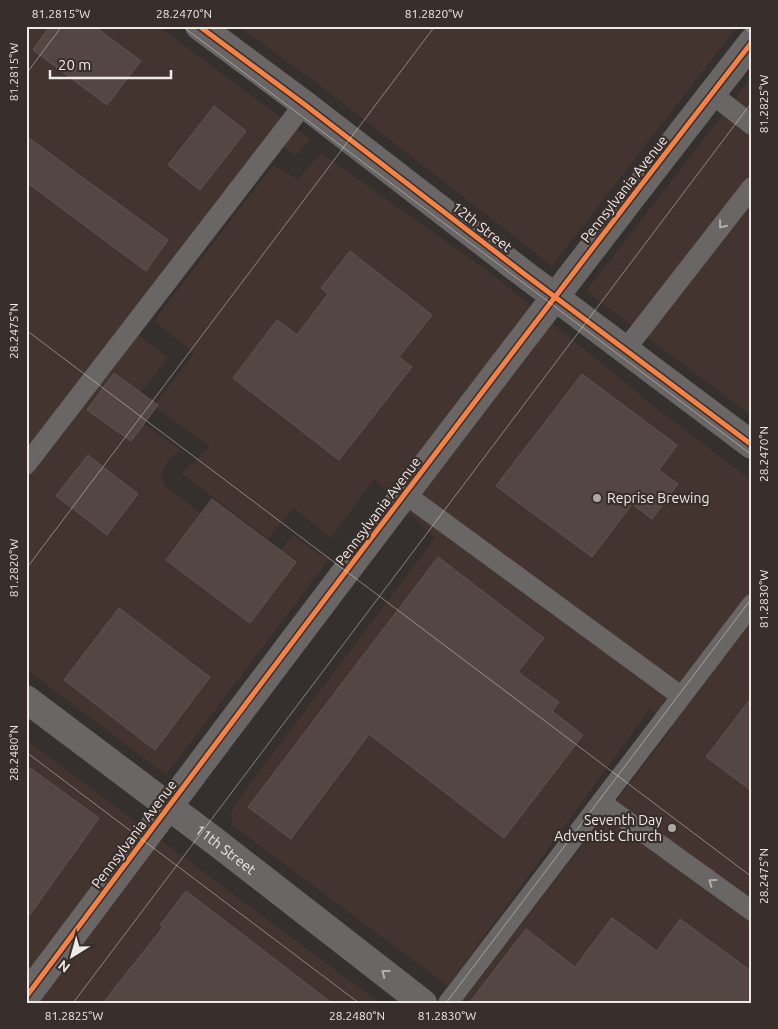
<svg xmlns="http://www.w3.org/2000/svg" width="778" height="1029" viewBox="0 0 778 1029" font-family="Ubuntu,sans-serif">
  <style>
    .built { fill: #43342f }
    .building { fill: #544642; stroke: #5a5554 }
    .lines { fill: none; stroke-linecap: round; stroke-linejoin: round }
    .lane { stroke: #696665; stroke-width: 20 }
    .street { stroke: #696665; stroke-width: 28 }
    .cycleway-casing { stroke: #382e2b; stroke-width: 8 }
    .cycleway { stroke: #f48246; stroke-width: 5 }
    .oneway { stroke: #b3afac }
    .ticks { fill: none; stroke: #f0eae7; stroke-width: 1; stroke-opacity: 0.45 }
    .poi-dot { fill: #afa9a6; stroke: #382e2b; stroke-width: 2 }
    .labels { text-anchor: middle; stroke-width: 4.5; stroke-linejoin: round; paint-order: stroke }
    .street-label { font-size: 14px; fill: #f0eae7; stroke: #382e2b }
    .poi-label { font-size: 14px; fill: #f0eae7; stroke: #382e2b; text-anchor: start }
    .neatline { fill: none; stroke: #f0eae7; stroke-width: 2 }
    .ticks-label { font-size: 12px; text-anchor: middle; fill: #f0eae7 }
  </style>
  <rect width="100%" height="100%" fill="#352f2e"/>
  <g class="built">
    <path d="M 26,26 L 158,26 L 310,139 L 296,155 L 284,148 L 273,146 L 138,334 L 168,358 L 139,395 L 141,422 L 180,450 L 169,459 L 163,470 L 162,475 L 165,486 L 260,558 L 277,554 L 294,535 L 318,554 L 331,557 L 166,775 L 26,669 Z"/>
    <path d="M 238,26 L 738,26 L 552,266 L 318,84 Z"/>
    <path d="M 752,77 L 752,416 L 586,291 Z"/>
    <path d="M 321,153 L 492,274 L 660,411 L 752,481 L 752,1003 L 461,1003 L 672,728 L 650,709 L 448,986 L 233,826 L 231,812 L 249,785 L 435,538 L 374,479 L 331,538 L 293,508 L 268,539 L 181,473 L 210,447 L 154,406 L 194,353 L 154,321 L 273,165 L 298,179 Z"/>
    <path d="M 26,740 L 380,1003 L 26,1003 Z"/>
  </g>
  <g class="building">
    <path d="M 50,26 L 94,26 L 141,61 L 107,105 L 33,50 Z"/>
    <path d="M 214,106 L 246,131 L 200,190 L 168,165 Z"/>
    <path d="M 26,136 L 168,240 L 146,271 L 26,182 Z"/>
    <path d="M 350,251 L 432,315 L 399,357 L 412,367 L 339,460 L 233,378 L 277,320 L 297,335 L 328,294 L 321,288 Z"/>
    <path d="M 114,373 L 158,405 L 131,441 L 87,410 Z"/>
    <path d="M 582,374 L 677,445 L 659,470 L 678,484 L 652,519 L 632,504 L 592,557 L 496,486 Z"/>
    <path d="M 88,455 L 138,494 L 107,535 L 56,496 Z"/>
    <path d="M 212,499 L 296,562 L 250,623 L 166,560 Z"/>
    <path d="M 438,557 L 544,638 L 518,672 L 559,702 L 552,711 L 583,735 L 504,838 L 369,734 L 291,839 L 248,807 Z"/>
    <path d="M 119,608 L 210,677 L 155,750 L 64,680 Z"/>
    <path d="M 752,697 L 752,791 L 706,757 Z"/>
    <path d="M 26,765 L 99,818 L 26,920 Z"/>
    <path d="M 186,891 L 332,1003 L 103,1003 L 163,927 L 160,925 Z"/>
    <path d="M 612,918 L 657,951 L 680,919 L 752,972 L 752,1003 L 469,1003 L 526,929 L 575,967 Z"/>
  </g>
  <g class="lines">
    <g class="lane">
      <path d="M 712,94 L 752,125"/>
      <path d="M 625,350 L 752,187"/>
      <path d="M 26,465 L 304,104"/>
      <path d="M 405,494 L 681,696"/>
      <path d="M 601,802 L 752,911"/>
      <path d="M 448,1003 L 752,604"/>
    </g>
    <g class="street">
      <path d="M 199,26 L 304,104 L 523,273 L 752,445"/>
      <path id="s1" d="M 26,699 L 216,842 L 423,1003"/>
      <path d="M 26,997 C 265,677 506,358 752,42"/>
    </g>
    <defs>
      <g id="cycleway">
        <path d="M 199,26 L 304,104 L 523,273 L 752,445"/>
        <path d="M 26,997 C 265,677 506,358 752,42"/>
      </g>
    </defs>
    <use href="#cycleway" class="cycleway-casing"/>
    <use href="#cycleway" class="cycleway"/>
  </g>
  <defs><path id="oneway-chevron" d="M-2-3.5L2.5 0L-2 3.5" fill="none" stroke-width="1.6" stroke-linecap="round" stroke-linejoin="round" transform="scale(1.25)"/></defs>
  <g class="oneway">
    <use href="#oneway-chevron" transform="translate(722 225) rotate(128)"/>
    <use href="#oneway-chevron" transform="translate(712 882) rotate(-144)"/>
    <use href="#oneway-chevron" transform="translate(385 973) rotate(-142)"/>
  </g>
  <path class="ticks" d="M 182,26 L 752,455M 742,26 L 752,34M 26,74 L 62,26M 26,330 L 752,877M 26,569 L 435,26M 26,752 L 359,1003M 73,1003 L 752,102M 446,1003 L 752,598"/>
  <g class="poi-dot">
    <circle cx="597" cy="498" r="5"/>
    <circle cx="672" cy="828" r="5"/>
  </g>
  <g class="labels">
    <g class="street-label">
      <text transform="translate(624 189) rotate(-52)" y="5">Pennsylvania Avenue</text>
      <text transform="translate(482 227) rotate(38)" y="5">12th Street</text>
      <text transform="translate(378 511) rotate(-53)" y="5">Pennsylvania Avenue</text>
      <text transform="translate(134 834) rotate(-53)" y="5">Pennsylvania Avenue</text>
      <text dy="5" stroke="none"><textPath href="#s1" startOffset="250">11th Street</textPath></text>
    </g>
    <g class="poi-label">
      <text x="607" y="503">Reprise Brewing</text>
      <text x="662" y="825" text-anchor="end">Seventh Day<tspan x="662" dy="16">Adventist Church</tspan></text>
    </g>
  </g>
  <rect width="778" height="1029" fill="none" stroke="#382e2b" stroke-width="55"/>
  <g transform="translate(72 956) rotate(217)" stroke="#382e2b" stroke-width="4" paint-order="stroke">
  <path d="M0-4L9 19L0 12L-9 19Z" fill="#f0eae7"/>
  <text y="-8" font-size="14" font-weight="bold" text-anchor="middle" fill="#f0eae7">N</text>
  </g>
  <path d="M50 70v8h121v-8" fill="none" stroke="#f0eae7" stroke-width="2.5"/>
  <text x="58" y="70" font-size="15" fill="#f0eae7" stroke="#382e2b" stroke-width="4" paint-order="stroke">20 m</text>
  <rect x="28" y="28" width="722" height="974" class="neatline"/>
  <g class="ticks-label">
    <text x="61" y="18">81.2815°W</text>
    <text x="184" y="18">28.2470°N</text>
    <text x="434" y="18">81.2820°W</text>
    <text transform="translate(14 72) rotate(-90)" y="4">81.2815°W</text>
    <text transform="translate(764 104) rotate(-90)" y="4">81.2825°W</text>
    <text transform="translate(14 331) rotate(-90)" y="4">28.2475°N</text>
    <text transform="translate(764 454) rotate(-90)" y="4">28.2470°N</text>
    <text transform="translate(14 568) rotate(-90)" y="4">81.2820°W</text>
    <text transform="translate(764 599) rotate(-90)" y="4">81.2830°W</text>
    <text transform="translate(14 753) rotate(-90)" y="4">28.2480°N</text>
    <text transform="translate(764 876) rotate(-90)" y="4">28.2475°N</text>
    <text x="74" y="1020">81.2825°W</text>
    <text x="357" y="1020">28.2480°N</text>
    <text x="447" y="1020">81.2830°W</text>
  </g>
</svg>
